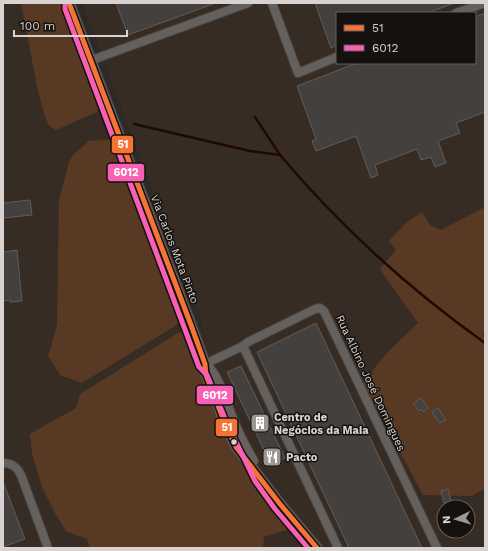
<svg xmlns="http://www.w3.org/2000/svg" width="488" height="551" viewBox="0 0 488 551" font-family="'Work Sans',sans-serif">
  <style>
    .built { fill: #372c24; fill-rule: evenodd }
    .green { fill: #583924 }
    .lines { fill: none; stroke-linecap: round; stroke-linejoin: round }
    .stream { stroke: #200903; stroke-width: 2.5 }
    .building { fill: #43403e; stroke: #5f5c59 }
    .minor-casing { stroke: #474442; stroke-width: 10 }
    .major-casing { stroke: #474442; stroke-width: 12 }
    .minor { stroke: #63605e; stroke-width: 8 }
    .major { stroke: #68605c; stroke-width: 10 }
    .bus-1-casing { stroke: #15110f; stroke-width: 8 }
    .bus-2-casing { stroke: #15110f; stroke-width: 8 }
    .bus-1 { stroke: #f57335; stroke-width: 5 }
    .bus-2 { stroke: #f860b3; stroke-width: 5 }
    .bus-dot { fill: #d8d3d0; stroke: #15110f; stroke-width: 1.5 }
    .labels { text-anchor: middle; stroke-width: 3; stroke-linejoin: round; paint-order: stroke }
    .street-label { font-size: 11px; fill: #d8d3d0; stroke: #15110f }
    .poi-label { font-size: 11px; font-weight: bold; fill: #d8d3d0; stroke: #15110f; text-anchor: start }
    .line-badge { stroke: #15110f; stroke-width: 1.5 }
    .badge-label { font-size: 11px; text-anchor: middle; font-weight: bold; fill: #fff }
  </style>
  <rect width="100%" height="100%" fill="#2c2926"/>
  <path class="built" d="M 3,3 L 62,3 L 106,125 L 187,339 L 203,324 L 82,3 L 485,3 L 485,329 L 484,329 L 472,391 L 485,450 L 485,548 L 3,548 ZM 337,13 L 475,13 L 475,63 L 337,63 ZM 444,507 L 468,507 L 468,531 L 444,531 Z"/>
  <g class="green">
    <path d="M 21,3 L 62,3 L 99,108 L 97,112 L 56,130 L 49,126 L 45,117 L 38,91 Z"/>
    <path d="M 111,139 L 180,320 L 175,326 L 82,383 L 60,375 L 48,355 L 51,347 L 57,324 L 59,200 L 69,162 L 74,154 L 89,141 Z"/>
    <path d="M 485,207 L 485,328 L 484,328 L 483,337 L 485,338 L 485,488 L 472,496 L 423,495 L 363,382 L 388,352 L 418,323 L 380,269 L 396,250 L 389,241 L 405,224 L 422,212 L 430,225 L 441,230 Z"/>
    <path d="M 184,332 L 229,445 L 292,528 L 264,537 L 263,548 L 90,548 L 87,539 L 66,531 L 55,513 L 42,487 L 32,453 L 30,434 L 76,408 L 80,394 L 178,333 Z"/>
  </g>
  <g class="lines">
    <g class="stream">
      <path d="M 255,117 L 280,155"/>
      <path d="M 134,124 L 250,151 L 280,155 C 340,226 409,289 485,343"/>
    </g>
  </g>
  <g class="building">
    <path d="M 116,3 L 213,3 L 213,4 L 128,35 Z"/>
    <path d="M 315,3 L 452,3 L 452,4 L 427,13 L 337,13 L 337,45 L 331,48 Z"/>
    <path d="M 485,13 L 485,112 L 456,123 L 460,133 L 438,141 L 446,163 L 435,167 L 431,157 L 421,160 L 417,149 L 375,165 L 378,175 L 371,178 L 356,136 L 316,151 L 312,141 L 316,139 L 297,86 L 357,63 L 475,63 L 475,17 Z"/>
    <path d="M 30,200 L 32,215 L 3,218 L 3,203 Z"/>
    <path d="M 17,250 L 22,301 L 10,302 L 10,300 L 3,301 L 3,252 Z"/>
    <path d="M 316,323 L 422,548 L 349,548 L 257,352 Z"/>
    <path d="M 241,366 L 285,458 L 271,465 L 227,372 Z"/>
    <path d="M 421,398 L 428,408 L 423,412 L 421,409 L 419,411 L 413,404 Z"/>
    <path d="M 438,408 L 446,420 L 440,423 L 432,412 Z"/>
    <path d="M 3,482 L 25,539 L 3,547 Z"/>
    <path d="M 448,489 L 451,502 L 444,503 L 441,491 Z"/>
  </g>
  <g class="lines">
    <defs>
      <g id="minor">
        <path d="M 272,3 L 298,73 L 337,57"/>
        <path d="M 456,13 L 485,3"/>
        <path d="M 92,60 L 248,3"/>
        <path d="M 243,346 L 338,548"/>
        <path d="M 205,364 L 243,346 L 248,342 L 315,309 L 320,308 L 324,311 L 437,548"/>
        <path d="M 3,463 C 12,463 17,467 21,475 L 48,548"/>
      </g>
      <g id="major">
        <path d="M 69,3 L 191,325 L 205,364 L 206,375 L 228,431 L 236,447 L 280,504 L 317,548"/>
        <path d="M 205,364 C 219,377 224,399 231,416 C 237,432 245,447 253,461"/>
      </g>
    </defs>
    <use href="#minor" class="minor-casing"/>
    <use href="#major" class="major-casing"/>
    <use href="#minor" class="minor"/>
    <use href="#major" class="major"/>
    <defs>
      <path id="bus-1" d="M 69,3 L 191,325 L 205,364 L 206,375 L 228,431 L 236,447 L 280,504 L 317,548"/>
      <path id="bus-2" d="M 65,3 L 65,9 L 199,367 L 207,375 L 226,421 L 255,481 L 275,509 L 308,548"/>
    </defs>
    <use href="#bus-1" class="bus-1-casing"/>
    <use href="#bus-2" class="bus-2-casing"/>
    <use href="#bus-1" class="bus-1"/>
    <use href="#bus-2" class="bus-2"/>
  </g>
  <defs>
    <symbol id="building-square" viewBox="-11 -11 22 22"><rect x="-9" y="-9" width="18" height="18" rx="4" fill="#9c9894" stroke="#15110f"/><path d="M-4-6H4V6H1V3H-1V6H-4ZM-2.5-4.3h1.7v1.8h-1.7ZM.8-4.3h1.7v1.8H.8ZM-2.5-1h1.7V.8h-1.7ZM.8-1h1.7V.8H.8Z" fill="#fff"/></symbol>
    <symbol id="restaurant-square" viewBox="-11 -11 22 22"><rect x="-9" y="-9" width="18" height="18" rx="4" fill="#9c9894" stroke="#15110f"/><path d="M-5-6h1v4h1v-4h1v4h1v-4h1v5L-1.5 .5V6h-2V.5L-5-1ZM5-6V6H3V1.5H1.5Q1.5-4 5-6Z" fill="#fff"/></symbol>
  </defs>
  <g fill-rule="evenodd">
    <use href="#building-square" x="249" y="412" width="22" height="22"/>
    <use href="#restaurant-square" x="261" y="446" width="22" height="22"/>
  </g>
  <circle class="bus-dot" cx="234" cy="442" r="3.5"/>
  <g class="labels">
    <g class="street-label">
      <text transform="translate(175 249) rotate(69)" y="4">Via Carlos Mota Pinto</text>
      <text transform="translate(371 383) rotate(65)" y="4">Rua Albino José Domingues</text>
    </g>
    <g class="poi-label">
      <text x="274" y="421">Centro de<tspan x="274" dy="13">Negócios da Maia</tspan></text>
      <text x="286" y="461">Pacto</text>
    </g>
  </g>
  <g class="line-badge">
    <rect x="111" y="135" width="23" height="19" rx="4" fill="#f57335"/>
    <rect x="107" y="163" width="38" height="19" rx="4" fill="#f860b3"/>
    <rect x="196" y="385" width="38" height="20" rx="4" fill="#f860b3"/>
    <rect x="215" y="418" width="23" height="19" rx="4" fill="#f57335"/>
  </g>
  <g class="badge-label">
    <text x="123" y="148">51</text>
    <text x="126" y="176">6012</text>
    <text x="215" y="399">6012</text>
    <text x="227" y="431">51</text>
  </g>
  <rect width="488" height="551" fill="none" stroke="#d8d3d0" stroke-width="8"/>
  <rect x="336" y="12" width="140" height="52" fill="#15110f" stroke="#635f5c"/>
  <rect x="344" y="25" width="20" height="6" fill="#f57335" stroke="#635f5c"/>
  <text x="372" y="32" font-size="12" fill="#d8d3d0">51</text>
  <rect x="344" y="45" width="20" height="6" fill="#f860b3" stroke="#635f5c"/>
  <text x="372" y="52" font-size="12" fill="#d8d3d0">6012</text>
  <g transform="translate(456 519) rotate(265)"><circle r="19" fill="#15110f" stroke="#635f5c"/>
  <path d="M0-3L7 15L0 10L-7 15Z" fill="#9c9894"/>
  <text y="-6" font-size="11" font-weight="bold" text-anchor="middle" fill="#d8d3d0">N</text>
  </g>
  <path d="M14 30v6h113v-6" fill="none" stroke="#d8d3d0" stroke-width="2"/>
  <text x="20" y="30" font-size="12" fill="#d8d3d0" stroke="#15110f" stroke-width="3" paint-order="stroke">100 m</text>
</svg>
